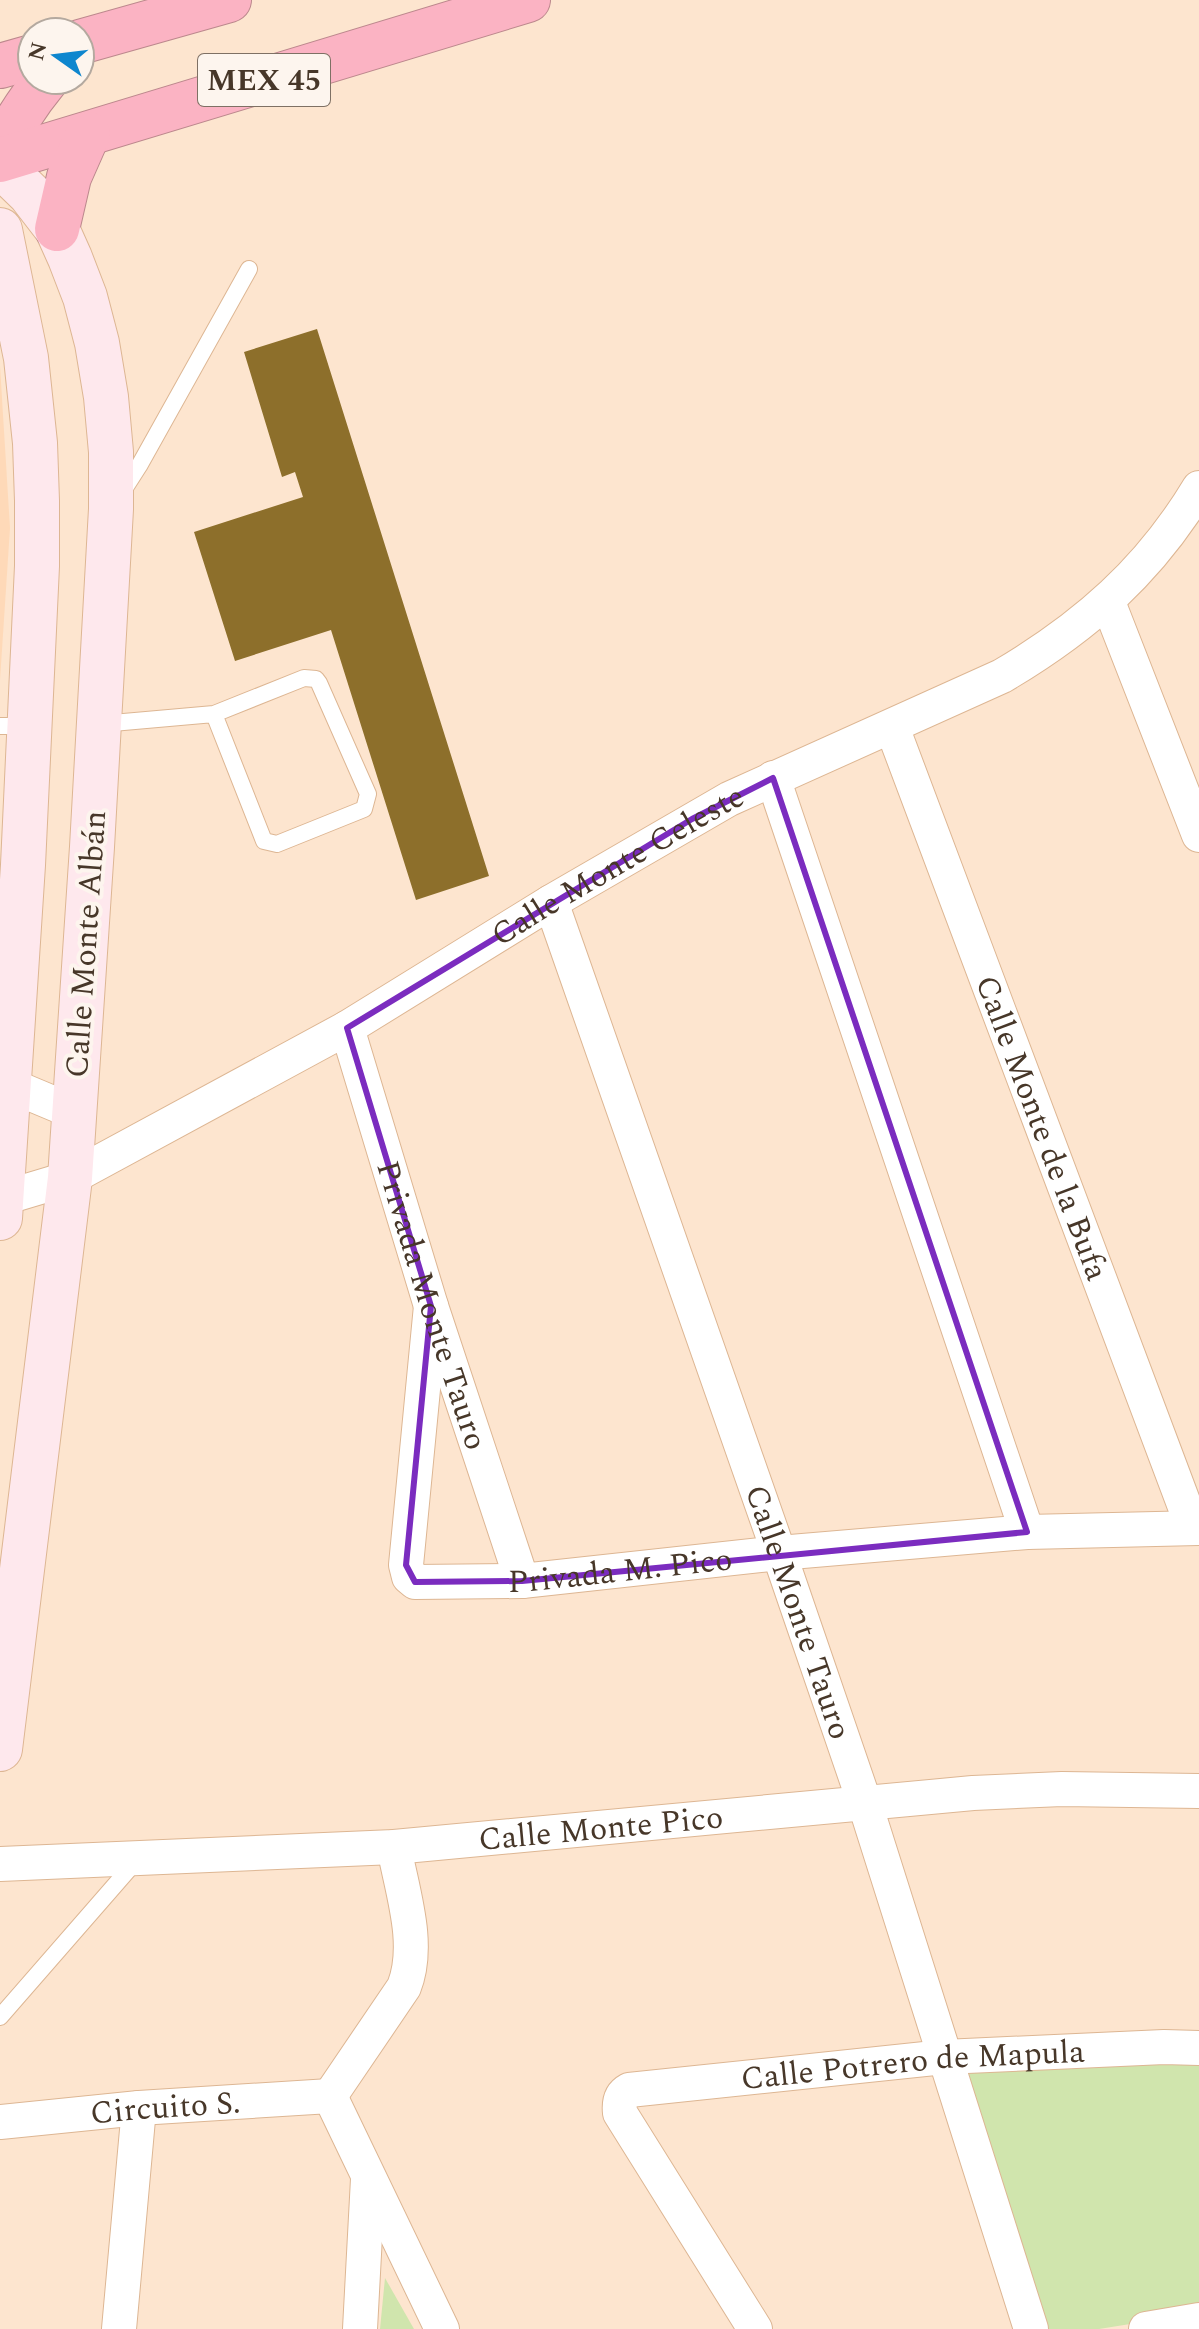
<svg xmlns="http://www.w3.org/2000/svg" width="1199" height="2329" viewBox="0 0 1199 2329" font-family="Spectral,serif">
  <style>
    .built { fill: #fed9b8 }
    .green { fill: #d0e5ad }
    .building { fill: #8d6f2b }
    .lines { fill: none; stroke-linecap: round; stroke-linejoin: round }
    .lane-casing { stroke: #ddb693; stroke-width: 18 }
    .street-casing { stroke: #ddb693; stroke-width: 36 }
    .secondary-casing { stroke: #ddb693; stroke-width: 46 }
    .highway-casing { stroke: #bc888d; stroke-width: 46 }
    .lane { stroke: #fff; stroke-width: 16 }
    .street { stroke: #fff; stroke-width: 34 }
    .secondary { stroke: #fee8ed; stroke-width: 44 }
    .highway { stroke: #fbb3c3; stroke-width: 44 }
    .marked { fill: none; stroke: #7b2cbf; stroke-width: 6; stroke-linejoin: round }
    .labels { text-anchor: middle; stroke-width: 8; stroke-linejoin: round; paint-order: stroke }
    .shield { fill: #fdf5ee; stroke: #7e7064; stroke-width: 2 }
    .shield-label { font-size: 30px; font-weight: bold; fill: #473729 }
    .street-label { font-size: 32px; fill: #473729; stroke: #fdf5ee }
  </style>
  <rect width="100%" height="100%" fill="#fde5cf"/>
  <path class="built" d="M 0,366 L 10,528 L 0,680 Z"/>
  <g class="green">
    <path d="M 1199,2036 L 1199,2313 L 1099,2329 L 1027,2329 L 929,2050 Z"/>
    <path d="M 385,2278 L 414,2329 L 380,2329 Z"/>
  </g>
  <path class="building" d="M 317,329 L 489,876 L 416,900 L 331,630 L 235,661 L 194,532 L 303,497 L 295,472 L 282,477 L 244,352 Z"/>
  <g class="lines">
    <defs>
      <g id="lane">
        <path d="M 123,491 L 139,466 L 249,269"/>
        <path d="M 101,724 L 214,714 L 304,678 L 316,679 L 319,683 L 368,794 L 364,809 L 277,844 L 264,841 L 214,714"/>
        <path d="M 0,726 L 27,726"/>
        <path d="M 0,2017 L 136,1861"/>
      </g>
      <g id="street">
        <path d="M 1108,602 L 1199,835"/>
        <path id="s1" d="M 892,727 L 1193,1528"/>
        <path d="M 773,778 L 1027,1532"/>
        <path id="s2" d="M 551,902 L 779,1553 L 865,1804 L 1031,2329"/>
        <path id="s3" d="M 347,1028 L 431,1306 L 522,1581"/>
        <path d="M 0,1081 L 74,1112"/>
        <path id="s4" d="M 0,1199 L 70,1178 L 347,1028 L 551,902 L 729,799 L 1002,676 C 1085,627 1149,571 1199,488"/>
        <path id="s5" d="M 431,1306 L 406,1565 L 409,1577 L 415,1582 L 522,1581 L 779,1553 L 1027,1532 L 1199,1528"/>
        <path id="s6" d="M 0,1864 L 394,1847 L 973,1793 L 1062,1789 L 1199,1791"/>
        <path d="M 330,2096 L 404,1987 C 421,1944 402,1891 394,1847"/>
        <path d="M 330,2096 L 442,2329"/>
        <path id="s7" d="M 0,2122 L 139,2108 L 330,2096"/>
        <path d="M 119,2329 L 139,2108"/>
        <path d="M 360,2329 L 368,2179"/>
        <path id="s8" d="M 755,2329 L 620,2113 C 619,2104 620,2095 629,2090 L 944,2057 L 1164,2047 L 1199,2048"/>
        <path d="M 1146,2329 L 1199,2320"/>
      </g>
      <g id="secondary">
        <path d="M 0,165 L 30,194 L 57,229 L 70,258 L 85,297 L 97,343 L 106,397 L 111,452 L 111,509 L 92,847 L 70,1178 L 0,1749"/>
        <path d="M 0,230 L 26,358 L 35,443 L 37,501 L 37,566 L 23,865 L 0,1218"/>
      </g>
      <g id="highway">
        <path d="M 80,42 L 229,0"/>
        <path d="M 0,66 L 32,57"/>
        <path d="M 0,153 C 12,126 27,103 46,80"/>
        <path d="M 0,160 L 528,0"/>
        <path d="M 57,229 L 69,177 L 88,134"/>
      </g>
    </defs>
    <use href="#lane" class="lane-casing"/>
    <use href="#street" class="street-casing"/>
    <use href="#secondary" class="secondary-casing"/>
    <use href="#highway" class="highway-casing"/>
    <use href="#lane" class="lane"/>
    <use href="#street" class="street"/>
    <use href="#secondary" class="secondary"/>
    <use href="#highway" class="highway"/>
  </g>
  <path class="marked" d="M 773,778 L 1027,1532 L 522,1581 L 415,1582 L 406,1565 L 431,1306 L 347,1028 L 692,819 Z"/>
  <g class="labels">
    <rect class="shield" x="198" y="54" width="132" height="52" rx="6"/>
    <g class="shield-label">
      <text x="264" y="90">MEX 45</text>
    </g>
    <g class="street-label">
      <text dy="11" stroke="none"><textPath href="#s4" startOffset="704">Calle Monte Celeste</textPath></text>
      <text transform="translate(85 944) rotate(-86)" y="11">Calle Monte Albán</text>
      <text dy="11" stroke="none"><textPath href="#s1" startOffset="428">Calle Monte de la Bufa</textPath></text>
      <text dy="11" stroke="none"><textPath href="#s3" startOffset="290">Privada Monte Tauro</textPath></text>
      <text dy="11" stroke="none"><textPath href="#s5" startOffset="486">Privada M. Pico</textPath></text>
      <text dy="11" stroke="none"><textPath href="#s2" startOffset="752">Calle Monte Tauro</textPath></text>
      <text dy="11" stroke="none"><textPath href="#s6" startOffset="602">Calle Monte Pico</textPath></text>
      <text dy="11" stroke="none"><textPath href="#s8" startOffset="566">Calle Potrero de Mapula</textPath></text>
      <text dy="11" stroke="none"><textPath href="#s7" startOffset="166">Circuito S.</textPath></text>
    </g>
  </g>
  <g transform="translate(56 56) rotate(284)"><circle r="38" fill="#fdf5ee" stroke="#b4a99f" stroke-width="2"/>
  <path d="M0-6L14 30L0 20L-14 30Z" fill="#0e86ce"/>
  <text y="-12" font-size="22" font-weight="bold" text-anchor="middle" fill="#473729">N</text>
  </g>
</svg>
